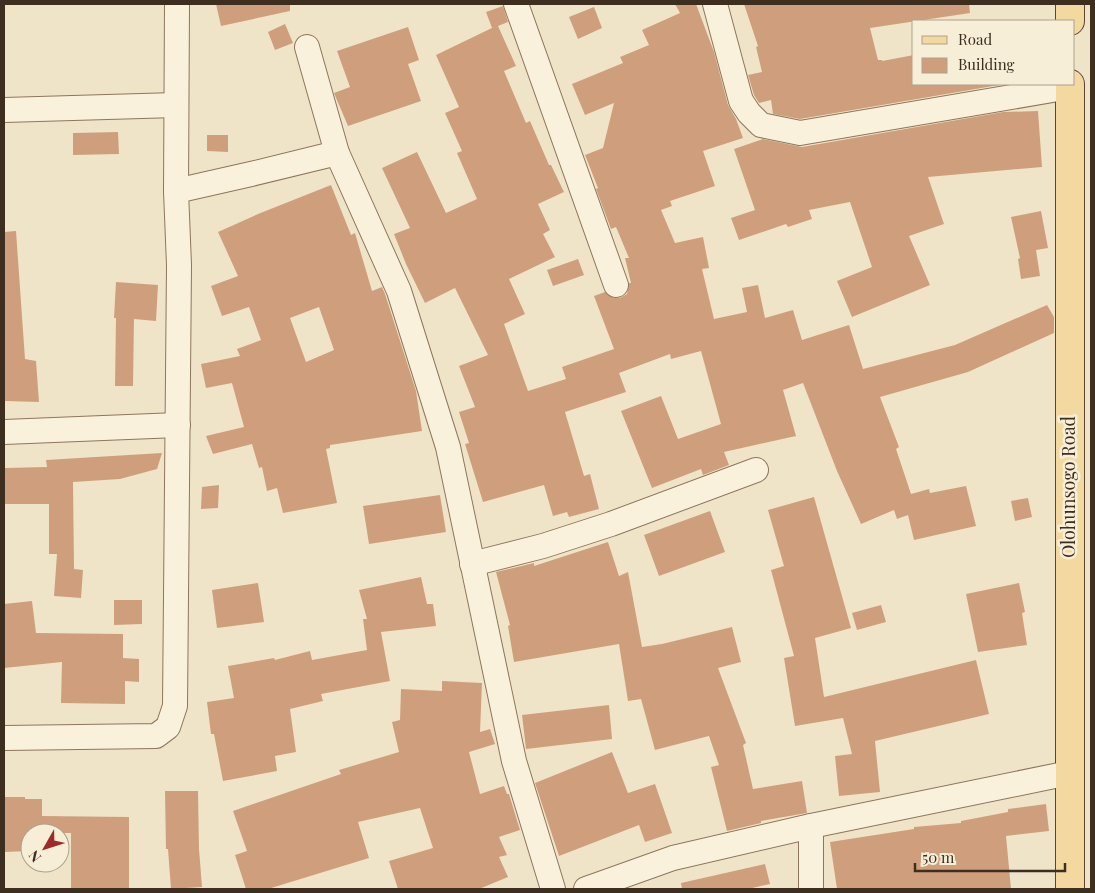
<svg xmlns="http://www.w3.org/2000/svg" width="1095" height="893" viewBox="0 0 1095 893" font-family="'Playfair Display',serif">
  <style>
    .building { fill: #cf9f7d; fill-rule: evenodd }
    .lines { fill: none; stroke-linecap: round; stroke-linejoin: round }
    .minor-casing { stroke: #8d765c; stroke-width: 26 }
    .primary-casing { stroke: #5b4430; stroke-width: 30 }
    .minor { stroke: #faf1dc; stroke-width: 24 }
    .primary { stroke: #f3d9a0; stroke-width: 28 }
    .labels { text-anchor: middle; stroke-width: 5; stroke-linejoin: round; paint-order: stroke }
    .street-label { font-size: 18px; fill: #3d2e20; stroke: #f7eed8 }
  </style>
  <rect width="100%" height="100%" fill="#f0e4c8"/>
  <g class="building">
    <path d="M 216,4 L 290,4 L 290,11 L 221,26 Z"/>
    <path d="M 675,4 L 696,4 L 714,52 L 728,105 L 736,119 L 743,138 L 703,151 L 715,186 L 670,201 L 672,206 L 661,210 L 675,243 L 703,237 L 709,268 L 702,269 L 714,319 L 747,312 L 742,288 L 758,285 L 765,318 L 793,310 L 802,340 L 849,325 L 863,369 L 955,345 L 1047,305 L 1054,317 L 1054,333 L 968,372 L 880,397 L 899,447 L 896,449 L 911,494 L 929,489 L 930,493 L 966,486 L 976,526 L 914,540 L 908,515 L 897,519 L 894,510 L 861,524 L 837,471 L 803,383 L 783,390 L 796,436 L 724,452 L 729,465 L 703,475 L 701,469 L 652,488 L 621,411 L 661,396 L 678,439 L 721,424 L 701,351 L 671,359 L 670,354 L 619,373 L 626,392 L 565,412 L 584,476 L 590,474 L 599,509 L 569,517 L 567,512 L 553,516 L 544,485 L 483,502 L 465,444 L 469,443 L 459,412 L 475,407 L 459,366 L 488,355 L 455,288 L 425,303 L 406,264 L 394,234 L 410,228 L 382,168 L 417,152 L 446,213 L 477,199 L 457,153 L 462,151 L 445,113 L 459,107 L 436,55 L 496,26 L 492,28 L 486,12 L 503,6 L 508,22 L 498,26 L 516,66 L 504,71 L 526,123 L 530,121 L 549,165 L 551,165 L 564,192 L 538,204 L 550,230 L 543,234 L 555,257 L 509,279 L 525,314 L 504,324 L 528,391 L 566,379 L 562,367 L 614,349 L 594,296 L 605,292 L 613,298 L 620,298 L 627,294 L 629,283 L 631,283 L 625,258 L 629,258 L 616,227 L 611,229 L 596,189 L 598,188 L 585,155 L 603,148 L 614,103 L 585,115 L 572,84 L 623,63 L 620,57 L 649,45 L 642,30 L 680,13 Z"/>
    <path d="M 744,4 L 969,4 L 970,13 L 870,28 L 878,60 L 882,60 L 882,61 L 914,55 L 914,84 L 999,84 L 999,85 L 800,119 L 773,114 L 771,100 L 759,103 L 754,95 L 748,75 L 762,72 L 756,47 L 758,46 Z"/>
    <path d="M 594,7 L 602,28 L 578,39 L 569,17 Z"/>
    <path d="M 285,24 L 293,43 L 275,50 L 268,32 Z"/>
    <path d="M 408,27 L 419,60 L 408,64 L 421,101 L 348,126 L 334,93 L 350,87 L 337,51 Z"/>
    <path d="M 1038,111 L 1042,167 L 928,177 L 944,224 L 909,236 L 930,285 L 852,317 L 837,281 L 872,267 L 850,202 L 809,210 L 812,219 L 788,227 L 786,224 L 739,240 L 731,218 L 755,210 L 734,149 L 763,139 L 802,147 L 1003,112 Z"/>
    <path d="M 118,132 L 119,154 L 73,155 L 73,133 Z"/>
    <path d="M 207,135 L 228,135 L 228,152 L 207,151 Z"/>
    <path d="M 331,185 L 351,235 L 355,233 L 372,291 L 382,287 L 385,294 L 416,391 L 422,431 L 330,445 L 330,448 L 326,449 L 337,503 L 283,513 L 277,488 L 267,491 L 262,467 L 259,468 L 252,444 L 213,454 L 206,436 L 244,427 L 232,383 L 206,388 L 201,364 L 240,356 L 237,349 L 261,340 L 249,307 L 222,316 L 211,286 L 238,276 L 218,232 L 258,214 ZM 319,307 L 334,350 L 306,362 L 290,318 Z"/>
    <path d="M 1041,211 L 1048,248 L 1036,250 L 1040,276 L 1021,279 L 1018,259 L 1020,258 L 1011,217 Z"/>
    <path d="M 16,231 L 25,359 L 36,361 L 39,402 L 4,401 L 4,232 Z"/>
    <path d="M 578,259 L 584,275 L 553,286 L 547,270 Z"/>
    <path d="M 116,282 L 158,285 L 156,321 L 134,319 L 133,386 L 115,386 L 116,318 L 114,318 Z"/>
    <path d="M 162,453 L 157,469 L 120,479 L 73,482 L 74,569 L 83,570 L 81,598 L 54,596 L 57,554 L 49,554 L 49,504 L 4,504 L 4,468 L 47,467 L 46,460 Z"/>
    <path d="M 219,485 L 218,508 L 201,509 L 202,487 Z"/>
    <path d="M 440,495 L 446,532 L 369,544 L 363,506 Z"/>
    <path d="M 814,497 L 851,628 L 815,638 L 824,697 L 976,660 L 989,714 L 875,741 L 880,792 L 839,796 L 835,756 L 852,754 L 843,718 L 795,726 L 784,658 L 794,656 L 771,570 L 784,566 L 768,510 Z"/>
    <path d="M 1028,498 L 1032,517 L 1015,521 L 1011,501 Z"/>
    <path d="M 710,511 L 725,552 L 659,576 L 644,535 Z"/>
    <path d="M 608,542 L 619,576 L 628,572 L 642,647 L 662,644 L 732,627 L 741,662 L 718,668 L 746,743 L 743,745 L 753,789 L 802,781 L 807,813 L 761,821 L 761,823 L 727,831 L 711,767 L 719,765 L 709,736 L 655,750 L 641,699 L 628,701 L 619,644 L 514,662 L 508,626 L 510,625 L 496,572 L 534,563 L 534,566 Z"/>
    <path d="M 421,577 L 427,604 L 433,604 L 436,626 L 381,632 L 390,681 L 321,694 L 323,701 L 290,709 L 296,752 L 275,756 L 277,771 L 223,781 L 214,734 L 211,734 L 207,702 L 234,698 L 228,666 L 274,658 L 275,660 L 310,651 L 312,660 L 367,650 L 363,619 L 367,619 L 359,590 Z"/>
    <path d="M 258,583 L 264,622 L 217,628 L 212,590 Z"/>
    <path d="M 1019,583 L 1025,612 L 1022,613 L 1027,645 L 978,652 L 966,594 Z"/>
    <path d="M 114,600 L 142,600 L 142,624 L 114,625 Z"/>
    <path d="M 32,601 L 36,633 L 123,634 L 123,658 L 139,659 L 139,682 L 125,681 L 125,704 L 61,703 L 62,662 L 4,668 L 4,604 Z"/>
    <path d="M 881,605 L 886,622 L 857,630 L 852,613 Z"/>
    <path d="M 442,681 L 482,683 L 480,732 L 490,729 L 495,744 L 469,752 L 480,794 L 504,786 L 507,794 L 509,794 L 520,830 L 499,837 L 507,855 L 499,857 L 508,877 L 479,889 L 398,889 L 389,861 L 433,848 L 420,808 L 358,822 L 369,858 L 268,889 L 246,889 L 235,855 L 247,851 L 233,811 L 341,774 L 339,770 L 399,752 L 392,722 L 400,720 L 401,689 L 442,691 Z"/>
    <path d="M 609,705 L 612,739 L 526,749 L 522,715 Z"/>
    <path d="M 612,752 L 628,793 L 655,784 L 672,833 L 645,842 L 639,825 L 559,856 L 535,783 Z"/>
    <path d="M 165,791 L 198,791 L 199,849 L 202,887 L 171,889 L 168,849 L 166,849 Z"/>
    <path d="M 4,797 L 25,797 L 25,799 L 42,799 L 42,816 L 129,817 L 129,889 L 71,889 L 71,833 L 30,833 L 30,851 L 4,852 Z"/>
    <path d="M 1046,804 L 1049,831 L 1006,836 L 1011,889 L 837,889 L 830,842 L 914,829 L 914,827 L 961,823 L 961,821 L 1008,812 L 1008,809 Z"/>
    <path d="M 765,864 L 770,884 L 748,889 L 682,889 L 681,883 Z"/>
  </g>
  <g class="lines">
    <defs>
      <g id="minor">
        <path d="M 516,4 L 616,285"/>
        <path d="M 715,4 L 741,101 L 749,113 L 761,125 L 800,133 L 1070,87"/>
        <path d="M 307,47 L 337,153 L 399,291 L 448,447 L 514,761 L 553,889"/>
        <path d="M 4,110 L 176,105"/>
        <path d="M 176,191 L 251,174 L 337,153"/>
        <path d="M 4,432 L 178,425"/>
        <path d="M 472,564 L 543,546 L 611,524 L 756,470"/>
        <path d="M 4,738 L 156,736 L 168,727 L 175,706 L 179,265 L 176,191 L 177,4"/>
        <path d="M 811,826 L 811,889"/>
        <path d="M 586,889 L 673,858 L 811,826 L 1069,773"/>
      </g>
      <g id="primary">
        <path d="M 1070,21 L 1070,4"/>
        <path d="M 1070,84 L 1070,889"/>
      </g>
    </defs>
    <use href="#minor" class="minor-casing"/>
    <use href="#primary" class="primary-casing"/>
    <use href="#minor" class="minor"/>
    <use href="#primary" class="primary"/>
  </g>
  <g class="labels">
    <g class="street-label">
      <text transform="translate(1069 487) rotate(-90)" y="6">Olohunsogo Road</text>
    </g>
  </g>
  <rect width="1095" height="893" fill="none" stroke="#3d2e20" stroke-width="10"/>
  <rect x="912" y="20" width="162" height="65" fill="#f7eed8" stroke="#ada18e"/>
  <rect x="922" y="36" width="25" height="8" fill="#f3d9a0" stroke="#ada18e"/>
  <text x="958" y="45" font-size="15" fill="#3d2e20">Road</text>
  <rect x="922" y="58" width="25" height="15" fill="#cf9f7d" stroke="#ada18e"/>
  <text x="958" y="70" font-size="15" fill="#3d2e20">Building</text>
  <g transform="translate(45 848) rotate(231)"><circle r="24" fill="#f7eed8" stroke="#ada18e"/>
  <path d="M0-4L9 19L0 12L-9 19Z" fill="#9e2a2b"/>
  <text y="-8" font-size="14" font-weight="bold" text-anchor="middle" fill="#3d2e20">N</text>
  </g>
  <path d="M915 863v8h150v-8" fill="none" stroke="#3d2e20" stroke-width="2.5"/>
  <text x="922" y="863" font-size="15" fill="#3d2e20" stroke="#f7eed8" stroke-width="4" paint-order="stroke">50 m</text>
</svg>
